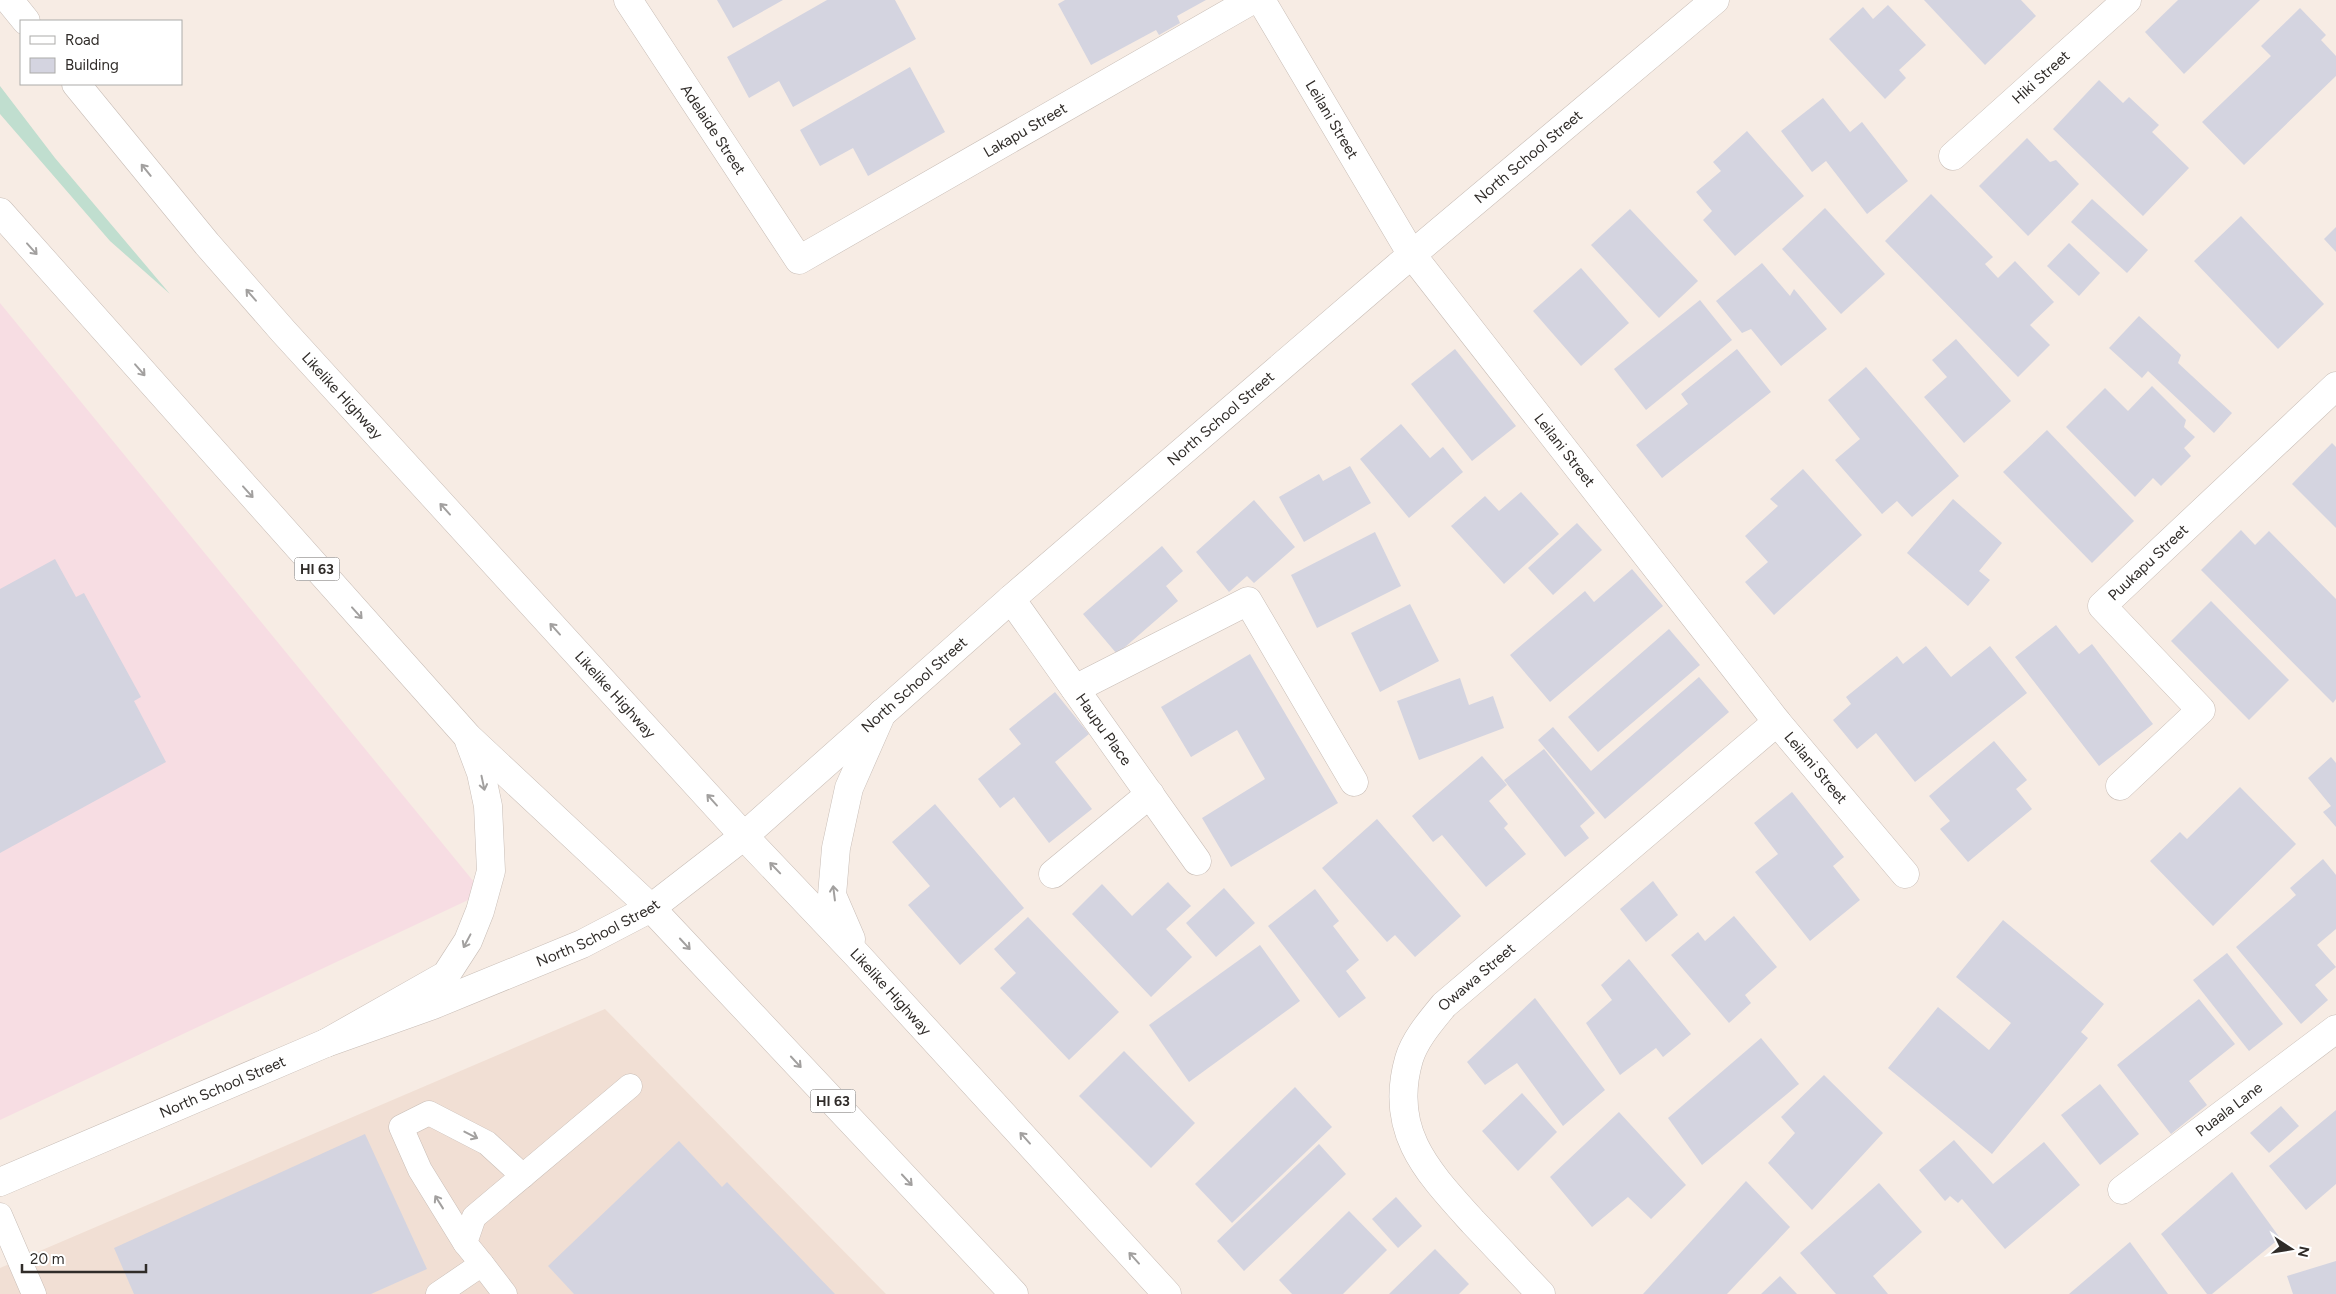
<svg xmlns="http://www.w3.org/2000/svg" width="2336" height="1294" viewBox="0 0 2336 1294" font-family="Figtree,sans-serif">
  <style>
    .built { fill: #f1dfd4 }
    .education { fill: #f7dde3 }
    .green { fill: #c0decf }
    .building { fill: #d4d4e0 }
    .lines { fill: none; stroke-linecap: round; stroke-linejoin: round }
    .service-casing { stroke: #c8bdb6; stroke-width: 25 }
    .minor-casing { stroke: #c8bdb6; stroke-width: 29 }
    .secondary-casing { stroke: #c8bdb6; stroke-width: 29 }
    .trunk-casing { stroke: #c8bdb6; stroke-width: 29 }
    .service { stroke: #fff; stroke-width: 24 }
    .minor { stroke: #fff; stroke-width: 28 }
    .secondary { stroke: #fff; stroke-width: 28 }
    .trunk { stroke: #fff; stroke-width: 28 }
    .oneway { stroke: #a2a09f }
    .labels { text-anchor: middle; stroke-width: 4; stroke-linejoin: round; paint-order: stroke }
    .shield { fill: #fff; stroke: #6e6b69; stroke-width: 1 }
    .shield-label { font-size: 14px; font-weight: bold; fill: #302c29 }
    .street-label { font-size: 15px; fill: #302c29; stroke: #fff }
  </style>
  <rect width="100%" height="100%" fill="#f7ece4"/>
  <path class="built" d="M 605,1009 L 886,1294 L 0,1294 L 0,1268 Z"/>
  <path class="education" d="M 0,303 L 483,893 L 0,1120 Z"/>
  <path class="green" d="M 0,86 L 55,158 L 170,294 L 110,241 L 0,114 Z"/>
  <g class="building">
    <path d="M 717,0 L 783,0 L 733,28 Z"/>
    <path d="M 827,0 L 895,0 L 916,39 L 793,107 L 779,81 L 749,98 L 727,57 Z"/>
    <path d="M 1065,0 L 1206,0 L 1177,16 L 1180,23 L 1159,35 L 1156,30 L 1091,65 L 1058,4 Z"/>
    <path d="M 1924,0 L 2021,0 L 2036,16 L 1985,65 Z"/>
    <path d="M 2178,0 L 2260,0 L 2184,74 L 2145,32 Z"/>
    <path d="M 1888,5 L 1926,45 L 1899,70 L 1906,78 L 1885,99 L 1829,39 L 1863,7 L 1873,19 Z"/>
    <path d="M 2300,8 L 2326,35 L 2321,40 L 2336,56 L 2336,76 L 2244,165 L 2202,122 L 2271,56 L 2261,46 Z"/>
    <path d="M 910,67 L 945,132 L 868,176 L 853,148 L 820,166 L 800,130 Z"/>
    <path d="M 2099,80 L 2123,103 L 2129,97 L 2159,125 L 2152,132 L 2189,168 L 2143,216 L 2053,129 Z"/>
    <path d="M 1823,98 L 1850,132 L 1862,122 L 1908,181 L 1867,214 L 1826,161 L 1812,172 L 1781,131 Z"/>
    <path d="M 1747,131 L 1804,196 L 1735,256 L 1703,220 L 1712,211 L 1696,192 L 1721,171 L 1713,162 Z"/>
    <path d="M 2027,138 L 2050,162 L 2056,160 L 2079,184 L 2028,236 L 1979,186 Z"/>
    <path d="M 1931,194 L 1993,257 L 1985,264 L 1998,278 L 2015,261 L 2054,302 L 2030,325 L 2050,345 L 2018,377 L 1885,241 Z"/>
    <path d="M 2092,199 L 2148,250 L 2127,273 L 2071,222 Z"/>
    <path d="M 1825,208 L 1885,274 L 1841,314 L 1782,249 Z"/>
    <path d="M 1630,209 L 1698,281 L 1659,318 L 1591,245 Z"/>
    <path d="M 2241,216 L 2324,304 L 2278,349 L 2194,261 Z"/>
    <path d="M 2336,227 L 2336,252 L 2324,239 Z"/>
    <path d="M 2069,243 L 2100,273 L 2079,296 L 2047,266 Z"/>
    <path d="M 1762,263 L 1790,296 L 1794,289 L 1827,329 L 1781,366 L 1751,329 L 1742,333 L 1716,301 Z"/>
    <path d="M 1581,268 L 1629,323 L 1581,366 L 1533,311 Z"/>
    <path d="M 1700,300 L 1732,340 L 1646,410 L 1614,369 Z"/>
    <path d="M 2139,316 L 2181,355 L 2178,363 L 2232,413 L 2214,433 L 2148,371 L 2142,378 L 2109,348 Z"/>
    <path d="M 1956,339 L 2011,401 L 1964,443 L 1924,397 L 1947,377 L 1932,360 Z"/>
    <path d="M 1455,349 L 1516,426 L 1472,461 L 1411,384 Z"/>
    <path d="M 1737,349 L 1771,392 L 1662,478 L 1636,445 L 1688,404 L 1681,394 Z"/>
    <path d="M 1866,367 L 1959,476 L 1912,517 L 1897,501 L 1882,514 L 1835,460 L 1860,439 L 1828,400 Z"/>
    <path d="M 2152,386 L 2186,420 L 2184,427 L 2195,437 L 2184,448 L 2191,456 L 2161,486 L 2153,478 L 2135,497 L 2066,427 L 2105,388 L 2128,411 Z"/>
    <path d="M 1401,424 L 1430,458 L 1443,447 L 1463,472 L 1409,518 L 1360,459 Z"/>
    <path d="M 2047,430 L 2134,521 L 2092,563 L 2003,472 Z"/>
    <path d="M 2332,443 L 2336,447 L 2336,528 L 2292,484 Z"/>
    <path d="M 1350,466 L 1371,503 L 1304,542 L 1279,497 L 1319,474 L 1323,481 Z"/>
    <path d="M 1803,469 L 1862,535 L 1774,615 L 1745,582 L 1768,562 L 1745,536 L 1778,506 L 1770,499 Z"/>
    <path d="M 1521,492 L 1559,534 L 1504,584 L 1451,526 L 1485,496 L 1499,511 Z"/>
    <path d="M 1953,499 L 2002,543 L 1979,571 L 1990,580 L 1968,606 L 1907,553 Z"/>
    <path d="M 1254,500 L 1295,547 L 1254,583 L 1247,576 L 1229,592 L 1196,552 Z"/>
    <path d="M 1577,523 L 1602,550 L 1553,595 L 1528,568 Z"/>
    <path d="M 2241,530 L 2255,545 L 2269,531 L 2336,599 L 2336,699 L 2333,703 L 2201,570 Z"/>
    <path d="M 1375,532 L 1401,586 L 1317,628 L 1291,575 Z"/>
    <path d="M 1162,546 L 1183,571 L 1166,586 L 1178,601 L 1117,654 L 1083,614 Z"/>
    <path d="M 55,559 L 76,597 L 84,593 L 141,697 L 134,701 L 166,762 L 0,853 L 0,589 Z"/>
    <path d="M 1632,569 L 1663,606 L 1550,702 L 1510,655 L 1585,591 L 1594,602 Z"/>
    <path d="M 2211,601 L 2289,680 L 2249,720 L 2171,641 Z"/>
    <path d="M 1410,604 L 1439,661 L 1380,692 L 1351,633 Z"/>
    <path d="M 2056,625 L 2079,654 L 2092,644 L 2153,724 L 2099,766 L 2015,657 Z"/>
    <path d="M 1669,629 L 1700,665 L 1598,752 L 1568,717 Z"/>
    <path d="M 1926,646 L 1951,677 L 1990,646 L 2027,693 L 1915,782 L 1876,733 L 1857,749 L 1833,720 L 1851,704 L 1846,697 L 1897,656 L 1903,664 Z"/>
    <path d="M 1250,654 L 1338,803 L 1231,867 L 1202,818 L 1265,779 L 1237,730 L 1191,757 L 1161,707 Z"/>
    <path d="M 1699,677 L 1729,712 L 1605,819 L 1538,740 L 1553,727 L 1591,771 Z"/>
    <path d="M 1460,678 L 1469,705 L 1493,696 L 1504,728 L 1419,760 L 1397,701 Z"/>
    <path d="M 1055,692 L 1089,734 L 1055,762 L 1092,809 L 1049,843 L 1014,797 L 1000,808 L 978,779 L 1021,744 L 1009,729 Z"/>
    <path d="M 1994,741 L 2027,780 L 2016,789 L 2032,809 L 1968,862 L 1940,829 L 1950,821 L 1929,796 Z"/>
    <path d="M 1544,749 L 1595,813 L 1580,826 L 1589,838 L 1565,857 L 1504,780 Z"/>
    <path d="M 1482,756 L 1507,785 L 1489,801 L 1508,824 L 1504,828 L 1526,854 L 1486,887 L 1442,835 L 1433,842 L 1412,816 Z"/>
    <path d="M 2331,757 L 2336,763 L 2336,827 L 2323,812 L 2331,806 L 2308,778 Z"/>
    <path d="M 2240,787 L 2296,844 L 2213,926 L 2150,861 L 2180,832 L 2187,839 Z"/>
    <path d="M 1792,792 L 1844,857 L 1833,866 L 1860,900 L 1810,941 L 1755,872 L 1778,854 L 1754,823 Z"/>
    <path d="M 935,804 L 1024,908 L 960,965 L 908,905 L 930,886 L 892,842 Z"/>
    <path d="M 1377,819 L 1461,916 L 1415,957 L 1395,935 L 1387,942 L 1322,868 Z"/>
    <path d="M 2323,859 L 2336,875 L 2336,929 L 2317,945 L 2336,967 L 2315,985 L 2328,1000 L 2301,1024 L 2236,947 L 2296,895 L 2290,888 Z"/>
    <path d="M 1653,881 L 1678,915 L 1646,942 L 1620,909 Z"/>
    <path d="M 1168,882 L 1191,906 L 1166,929 L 1192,957 L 1151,997 L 1072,914 L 1102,884 L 1132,916 Z"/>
    <path d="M 1224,888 L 1255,923 L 1216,957 L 1186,923 Z"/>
    <path d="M 1315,889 L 1339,921 L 1333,926 L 1359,960 L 1346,971 L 1366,998 L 1339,1018 L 1268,926 Z"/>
    <path d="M 1734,916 L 1777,967 L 1745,995 L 1751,1003 L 1729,1023 L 1671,955 L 1698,932 L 1705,941 Z"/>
    <path d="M 1028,917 L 1119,1012 L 1069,1060 L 1000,988 L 1016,973 L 994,949 Z"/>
    <path d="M 2003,920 L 2104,1004 L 2081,1032 L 2088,1038 L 1992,1154 L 1888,1068 L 1938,1007 L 1989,1050 L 2011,1023 L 1956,977 Z"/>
    <path d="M 1260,945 L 1300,1001 L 1189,1082 L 1149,1025 Z"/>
    <path d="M 2227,953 L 2283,1024 L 2249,1051 L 2193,980 Z"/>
    <path d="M 1629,959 L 1691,1034 L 1663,1057 L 1656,1048 L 1620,1075 L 1586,1023 L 1612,1000 L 1601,985 Z"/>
    <path d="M 1535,998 L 1605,1090 L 1563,1126 L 1517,1063 L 1485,1085 L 1467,1062 Z"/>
    <path d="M 2199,999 L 2235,1044 L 2189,1081 L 2207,1105 L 2171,1134 L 2117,1065 Z"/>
    <path d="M 1761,1038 L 1799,1084 L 1702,1165 L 1668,1118 Z"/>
    <path d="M 1124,1051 L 1195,1123 L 1151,1168 L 1079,1096 Z"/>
    <path d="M 1824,1075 L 1883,1133 L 1812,1210 L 1768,1163 L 1795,1133 L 1781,1117 Z"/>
    <path d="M 2100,1084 L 2139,1134 L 2100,1165 L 2061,1115 Z"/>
    <path d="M 1295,1087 L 1332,1127 L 1232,1223 L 1195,1184 Z"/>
    <path d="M 1522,1093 L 1557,1132 L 1518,1171 L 1482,1131 Z"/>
    <path d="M 2281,1106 L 2299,1126 L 2269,1153 L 2250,1133 Z"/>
    <path d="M 2336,1110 L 2336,1184 L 2306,1210 L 2269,1166 Z"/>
    <path d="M 1619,1112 L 1686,1185 L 1651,1219 L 1628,1197 L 1592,1227 L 1550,1177 Z"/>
    <path d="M 365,1134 L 427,1269 L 371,1294 L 134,1294 L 114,1248 Z"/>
    <path d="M 1954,1140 L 1993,1184 L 2044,1142 L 2080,1185 L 2005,1249 L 1962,1199 L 1958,1203 L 1950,1196 L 1945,1201 L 1919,1170 Z"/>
    <path d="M 679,1141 L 722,1187 L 727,1182 L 835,1294 L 574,1294 L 548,1266 Z"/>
    <path d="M 1319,1144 L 1346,1174 L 1244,1271 L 1217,1241 Z"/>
    <path d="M 2232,1172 L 2280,1238 L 2212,1294 L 2207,1294 L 2161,1234 Z"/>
    <path d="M 1746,1181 L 1790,1227 L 1727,1294 L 1643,1294 Z"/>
    <path d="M 1879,1183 L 1922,1232 L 1873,1276 L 1888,1294 L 1836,1294 L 1800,1253 Z"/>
    <path d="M 1396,1197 L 1422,1226 L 1398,1248 L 1372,1219 Z"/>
    <path d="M 1349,1211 L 1387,1250 L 1343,1294 L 1292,1294 L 1279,1280 Z"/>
    <path d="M 2130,1242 L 2168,1294 L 2069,1294 Z"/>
    <path d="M 1435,1249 L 1469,1284 L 1459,1294 L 1389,1294 Z"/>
    <path d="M 2336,1261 L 2336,1294 L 2293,1294 L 2287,1276 Z"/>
    <path d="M 1780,1276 L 1797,1294 L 1761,1294 Z"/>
  </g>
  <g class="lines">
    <defs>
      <g id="service">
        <path d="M 0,1215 L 34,1294"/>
        <path d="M 465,1243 L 420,1170 L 401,1127 L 429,1113 L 487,1143 L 523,1176"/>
        <path d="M 482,1264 L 465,1243 L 474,1217 L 630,1086"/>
        <path d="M 438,1294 L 482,1264 L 505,1294"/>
      </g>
      <g id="minor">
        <path id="s1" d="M 628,0 L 799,260 L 1252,0"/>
        <path id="s2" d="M 1261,0 L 1412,255 L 1777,722 L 1905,874"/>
        <path id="s3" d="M 1953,156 L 2127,0"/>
        <path id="s4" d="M 1011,599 L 1197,861"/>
        <path d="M 1075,689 L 1248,601 L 1354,782"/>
        <path id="s5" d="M 2120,786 L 2201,710 L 2102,606 L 2336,386"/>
        <path d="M 1053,874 L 1150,794"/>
        <path id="s6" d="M 2122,1190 L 2336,1029"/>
        <path id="s7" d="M 1541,1294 C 1518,1270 1496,1246 1473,1222 C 1428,1172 1388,1132 1409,1059 C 1415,1039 1431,1021 1444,1005 L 1777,722"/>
      </g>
      <g id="secondary">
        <path id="s8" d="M 0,1182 L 326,1043 L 433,1005 L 582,944 L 651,908 L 744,836 L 1011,599 L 1396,268 L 1715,0"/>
      </g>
      <g id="trunk">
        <path d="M 9,0 L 26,21"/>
        <path id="s9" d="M 76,84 L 207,244 L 283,331 L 744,836 L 857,955 L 1167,1294"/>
        <path d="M 0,212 L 468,737 L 651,908 L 1014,1294"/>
        <path d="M 851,939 L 832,895 L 836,848 L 849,788 L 882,713"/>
        <path d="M 326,1043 L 446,975 L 468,941 L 480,911 L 491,871 L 488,806 L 481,773 L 469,741"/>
      </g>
    </defs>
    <use href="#service" class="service-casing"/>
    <use href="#minor" class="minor-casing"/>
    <use href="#secondary" class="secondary-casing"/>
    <use href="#trunk" class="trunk-casing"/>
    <use href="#service" class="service"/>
    <use href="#minor" class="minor"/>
    <use href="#secondary" class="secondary"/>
    <use href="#trunk" class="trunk"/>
  </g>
  <defs><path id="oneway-shaft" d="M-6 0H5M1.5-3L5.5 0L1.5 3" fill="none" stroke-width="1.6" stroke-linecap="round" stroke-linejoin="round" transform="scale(1.25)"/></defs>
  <g class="oneway">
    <use href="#oneway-shaft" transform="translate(146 170) rotate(-129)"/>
    <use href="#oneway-shaft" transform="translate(32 249) rotate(48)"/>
    <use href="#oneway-shaft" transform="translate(251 295) rotate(-131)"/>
    <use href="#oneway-shaft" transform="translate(140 370) rotate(49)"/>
    <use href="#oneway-shaft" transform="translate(248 492) rotate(48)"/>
    <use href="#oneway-shaft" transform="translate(445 509) rotate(-132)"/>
    <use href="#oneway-shaft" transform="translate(357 613) rotate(48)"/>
    <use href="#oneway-shaft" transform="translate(555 629) rotate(-132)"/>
    <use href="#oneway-shaft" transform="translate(483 783) rotate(78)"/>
    <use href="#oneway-shaft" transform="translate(712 800) rotate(-132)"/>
    <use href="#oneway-shaft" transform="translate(775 868) rotate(-134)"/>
    <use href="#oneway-shaft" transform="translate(834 893) rotate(-97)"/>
    <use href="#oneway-shaft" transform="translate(467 941) rotate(118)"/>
    <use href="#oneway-shaft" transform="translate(685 944) rotate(47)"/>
    <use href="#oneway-shaft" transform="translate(796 1062) rotate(47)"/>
    <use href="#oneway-shaft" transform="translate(471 1135) rotate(27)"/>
    <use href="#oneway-shaft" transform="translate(1025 1138) rotate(-132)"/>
    <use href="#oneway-shaft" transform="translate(907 1180) rotate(47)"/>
    <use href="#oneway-shaft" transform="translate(439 1202) rotate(-122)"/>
    <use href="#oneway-shaft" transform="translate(1134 1258) rotate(-132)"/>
  </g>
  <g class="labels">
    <g class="shield">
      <rect x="294.5" y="557.5" width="45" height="23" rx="4"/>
      <rect x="810.5" y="1089.5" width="45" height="23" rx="4"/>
    </g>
    <g class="shield-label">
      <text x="317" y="574">HI 63</text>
      <text x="833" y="1106">HI 63</text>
    </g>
    <g class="street-label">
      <text dy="5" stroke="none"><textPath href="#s3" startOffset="118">Hiki Street</textPath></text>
      <text dy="5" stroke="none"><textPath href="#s2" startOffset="139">Leilani Street</textPath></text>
      <text dy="5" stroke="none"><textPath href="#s1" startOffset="155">Adelaide Street</textPath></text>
      <text dy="5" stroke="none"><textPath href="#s1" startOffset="572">Lakapu Street</textPath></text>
      <text dy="5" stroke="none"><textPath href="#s8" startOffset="1862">North School Street</textPath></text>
      <text dy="5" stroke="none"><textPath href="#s9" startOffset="410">Likelike Highway</textPath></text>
      <text dy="5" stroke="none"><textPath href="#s8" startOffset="1458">North School Street</textPath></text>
      <text dy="5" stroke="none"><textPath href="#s2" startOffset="544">Leilani Street</textPath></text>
      <text dy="5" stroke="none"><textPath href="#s5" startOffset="318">Puukapu Street</textPath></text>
      <text dy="5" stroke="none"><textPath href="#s8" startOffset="1052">North School Street</textPath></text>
      <text dy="5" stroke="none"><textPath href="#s9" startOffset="815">Likelike Highway</textPath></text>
      <text dy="5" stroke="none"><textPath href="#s4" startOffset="160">Haupu Place</textPath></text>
      <text dy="5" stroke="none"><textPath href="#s2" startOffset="949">Leilani Street</textPath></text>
      <text dy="5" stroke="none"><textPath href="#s8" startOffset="648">North School Street</textPath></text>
      <text dy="5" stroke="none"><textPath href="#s7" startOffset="392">Owawa Street</textPath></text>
      <text dy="5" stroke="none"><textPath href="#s9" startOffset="1220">Likelike Highway</textPath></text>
      <text dy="5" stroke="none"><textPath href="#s8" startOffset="242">North School Street</textPath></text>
      <text dy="5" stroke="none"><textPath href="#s6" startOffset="134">Puaala Lane</textPath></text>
    </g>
  </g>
  <rect x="20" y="20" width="162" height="65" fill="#ffffff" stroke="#acaba9"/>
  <rect x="30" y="36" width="25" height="8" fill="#ffffff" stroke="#acaba9"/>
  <text x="65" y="45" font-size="15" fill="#302c29">Road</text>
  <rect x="30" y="58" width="25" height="15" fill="#d4d4e0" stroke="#acaba9"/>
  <text x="65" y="70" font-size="15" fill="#302c29">Building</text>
  <g transform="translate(2291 1249) rotate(102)" stroke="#ffffff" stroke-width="4" paint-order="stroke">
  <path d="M0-4L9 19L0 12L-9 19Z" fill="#302c29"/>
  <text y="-8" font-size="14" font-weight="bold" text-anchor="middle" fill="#302c29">N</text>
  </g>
  <path d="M22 1264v8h124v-8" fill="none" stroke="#302c29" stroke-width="2.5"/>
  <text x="30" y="1264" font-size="15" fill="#302c29" stroke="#ffffff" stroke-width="4" paint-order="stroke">20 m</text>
</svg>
